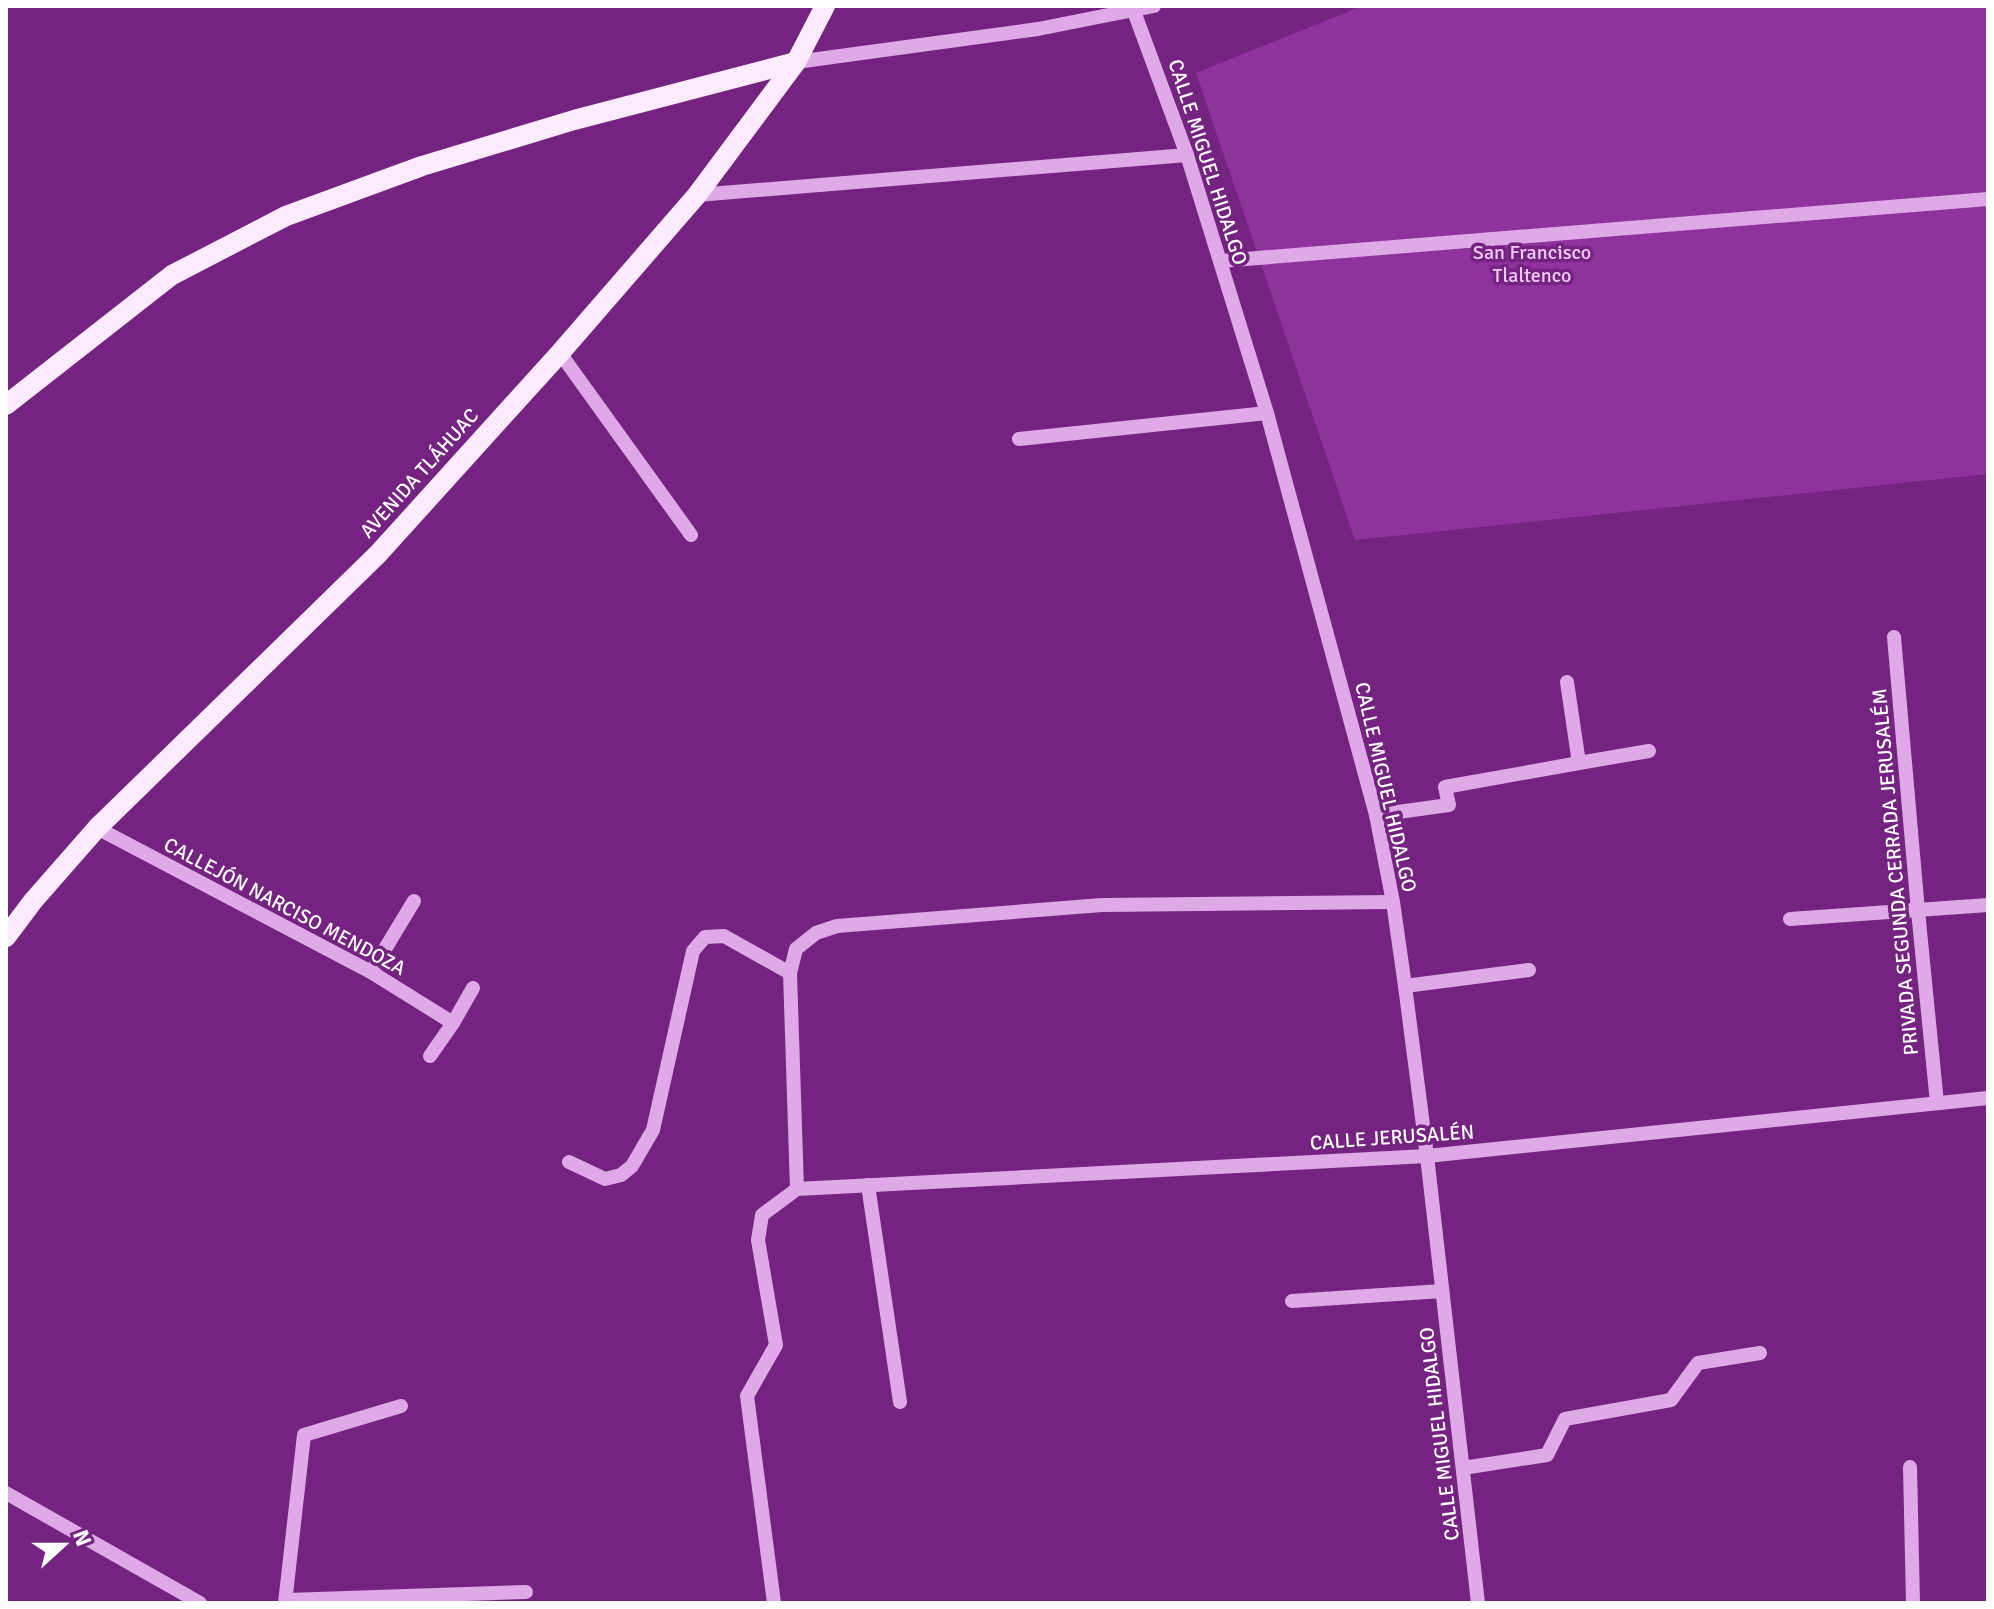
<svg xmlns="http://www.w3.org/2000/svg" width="1994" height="1609" viewBox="0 0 1994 1609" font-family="Signika,sans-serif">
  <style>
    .green { fill: #8e339c }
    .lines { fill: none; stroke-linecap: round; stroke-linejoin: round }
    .minor { stroke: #dfa9e7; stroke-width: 14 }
    .major { stroke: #fcebfd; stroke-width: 20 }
    .labels { text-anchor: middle; stroke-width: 7; stroke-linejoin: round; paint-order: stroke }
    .street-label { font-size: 20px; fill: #fff; stroke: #752380 }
    .park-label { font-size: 20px; fill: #f0ccf5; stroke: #752380 }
  </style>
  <rect width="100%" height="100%" fill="#752380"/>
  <path class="green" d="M 1362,6 L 1988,6 L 1988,474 L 1355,540 L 1196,73 Z"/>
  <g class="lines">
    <g class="minor">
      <path d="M 1132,6 L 1187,155 L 1267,413 L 1376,815 L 1393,902 L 1405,986 L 1427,1156 L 1478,1603"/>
      <path d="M 796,62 L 1038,29 L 1154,6"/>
      <path d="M 697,195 L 1187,155"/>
      <path d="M 1221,261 L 1988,199"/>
      <path d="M 560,353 L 691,535"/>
      <path d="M 1019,439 L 1267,413"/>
      <path d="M 1894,637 L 1918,911 L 1937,1103"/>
      <path d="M 1579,763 L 1649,751"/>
      <path d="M 1376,815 L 1449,805 L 1445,787 L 1579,763 L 1567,682"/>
      <path d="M 97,828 L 371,972 L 453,1023"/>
      <path d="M 1790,919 L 1988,905"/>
      <path d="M 371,972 L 414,901"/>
      <path d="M 1405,986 L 1529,970"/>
      <path d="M 430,1056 L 453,1023 L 473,988"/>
      <path d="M 569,1162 L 605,1179 L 621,1175 L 632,1166 L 653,1130 L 693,951 L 705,937 L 724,936 L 790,973"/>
      <path d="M 868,1185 L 900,1402"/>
      <path d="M 797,1189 L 1427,1156 L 1988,1098"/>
      <path d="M 1292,1301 L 1442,1291"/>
      <path d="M 1910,1467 L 1913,1603"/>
      <path d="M 1463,1468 L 1547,1455 L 1565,1419 L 1671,1400 L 1698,1363 L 1760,1353"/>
      <path d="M 6,1493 L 200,1603"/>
      <path d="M 287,1600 L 526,1592"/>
      <path d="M 285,1603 L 304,1435 L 401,1406"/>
      <path d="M 774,1603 L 747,1396 L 776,1345 L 758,1240 L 762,1215 L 797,1189 L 790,973 L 796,949 L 816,933 L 837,926 L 1102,905 L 1393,902"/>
    </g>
    <g class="major">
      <path d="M 6,405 L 172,275 L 286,216 L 422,166 L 574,120 L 796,62"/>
      <path d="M 6,937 L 33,901 L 97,828 L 378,554 L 560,353 L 697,195 L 796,62 L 825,6"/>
    </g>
  </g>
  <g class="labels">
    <g class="street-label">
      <text transform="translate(1208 162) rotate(72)" y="7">CALLE MIGUEL HIDALGO</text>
      <text transform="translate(419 473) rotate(-48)" y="7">AVENIDA TLÁHUAC</text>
      <text transform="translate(1386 787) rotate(77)" y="7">CALLE MIGUEL HIDALGO</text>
      <text transform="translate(1895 872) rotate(-95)" y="7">PRIVADA SEGUNDA CERRADA JERUSALÉM</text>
      <text transform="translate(285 906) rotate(28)" y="7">CALLEJÓN NARCISO MENDOZA</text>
      <text transform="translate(1392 1137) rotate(-4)" y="7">CALLE JERUSALÉN</text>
      <text transform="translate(1439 1434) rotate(-97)" y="7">CALLE MIGUEL HIDALGO</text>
    </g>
    <g class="park-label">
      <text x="1532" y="259">San Francisco<tspan x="1532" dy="23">Tlaltenco</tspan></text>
    </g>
  </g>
  <rect width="1994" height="1609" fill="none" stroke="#ffffff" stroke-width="16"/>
  <g transform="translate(64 1545) rotate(69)" stroke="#752380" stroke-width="6" paint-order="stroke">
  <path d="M0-6L14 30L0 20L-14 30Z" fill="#ffffff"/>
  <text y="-12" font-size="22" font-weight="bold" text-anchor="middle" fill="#ffffff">N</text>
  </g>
</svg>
